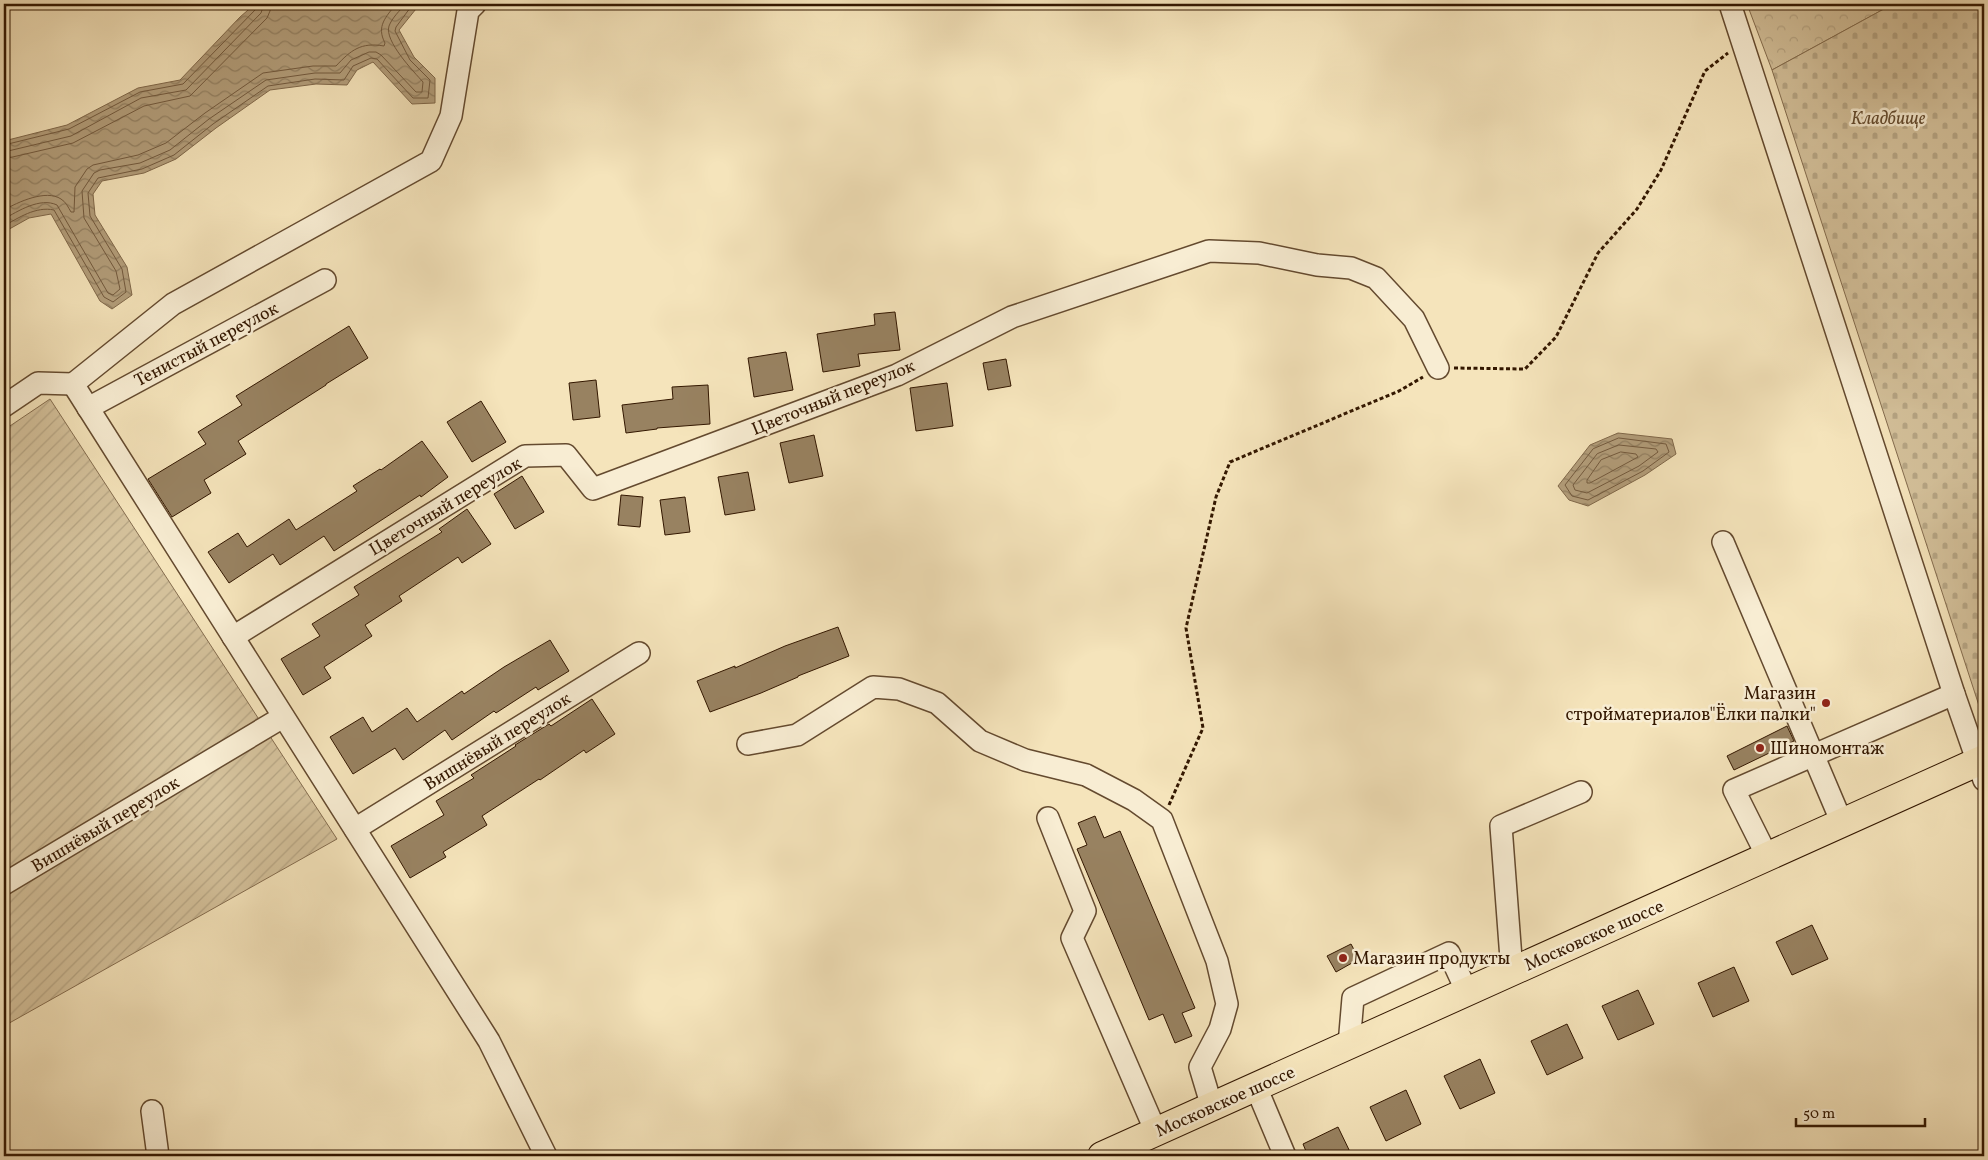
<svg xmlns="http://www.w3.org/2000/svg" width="1988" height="1160" viewBox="0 0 1988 1160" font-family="Vollkorn,serif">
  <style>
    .forest { fill: url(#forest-crowns); stroke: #846c4e }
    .cemetery { fill: url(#cemetery-stones); stroke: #846c4e }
    .garden { fill: url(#garden-furrows); stroke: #846c4e }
    .water { fill: url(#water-waves); stroke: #80684a }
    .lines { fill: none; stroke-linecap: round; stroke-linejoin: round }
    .shore { stroke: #735a3e; stroke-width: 1 }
    .building { fill: #988261; stroke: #331700 }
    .minor-casing { stroke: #644a2f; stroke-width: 24 }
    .major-casing { stroke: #331700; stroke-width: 30 }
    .path { stroke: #331700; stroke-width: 3; stroke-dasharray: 4 2.5; stroke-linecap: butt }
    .minor { stroke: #f8edd3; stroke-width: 21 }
    .major { stroke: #f5e4bb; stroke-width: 28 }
    .poi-dot { fill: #8f2418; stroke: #f8edd3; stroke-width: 2 }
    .labels { text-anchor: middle; stroke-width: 5; stroke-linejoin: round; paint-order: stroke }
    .park-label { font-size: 18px; font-style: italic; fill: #634a2e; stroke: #f8edd3 }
    .street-label { font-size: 18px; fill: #331700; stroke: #f8edd3 }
    .poi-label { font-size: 18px; fill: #331700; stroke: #f8edd3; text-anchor: start }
  </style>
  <defs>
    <pattern id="forest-crowns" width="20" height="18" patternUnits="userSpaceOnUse" patternTransform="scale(1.25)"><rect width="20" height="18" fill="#d4c19b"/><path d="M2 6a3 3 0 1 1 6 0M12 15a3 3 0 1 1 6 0" fill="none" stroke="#b6a584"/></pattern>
    <pattern id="cemetery-stones" width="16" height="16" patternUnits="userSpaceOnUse" patternTransform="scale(1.25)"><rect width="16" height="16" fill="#d4c19b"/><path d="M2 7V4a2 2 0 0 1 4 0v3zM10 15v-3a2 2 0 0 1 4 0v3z" fill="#b6a584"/></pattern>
    <pattern id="garden-furrows" width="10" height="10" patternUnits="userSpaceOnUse" patternTransform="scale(1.25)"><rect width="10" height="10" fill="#d4c19b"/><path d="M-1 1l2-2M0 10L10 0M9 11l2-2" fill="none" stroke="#b6a584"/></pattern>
    <pattern id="water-waves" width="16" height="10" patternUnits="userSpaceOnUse" patternTransform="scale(1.25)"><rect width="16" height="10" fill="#b39e7b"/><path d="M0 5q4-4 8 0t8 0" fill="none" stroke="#928062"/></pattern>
  </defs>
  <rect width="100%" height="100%" fill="#f5e4bb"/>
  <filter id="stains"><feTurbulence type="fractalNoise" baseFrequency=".004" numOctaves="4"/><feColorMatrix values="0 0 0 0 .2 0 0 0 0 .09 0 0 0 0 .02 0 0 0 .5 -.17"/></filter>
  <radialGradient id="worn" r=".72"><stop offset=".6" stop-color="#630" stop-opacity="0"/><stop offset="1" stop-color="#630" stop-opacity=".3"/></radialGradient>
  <path class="forest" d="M 1747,4 L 1893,4 L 1772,70 Z"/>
  <path class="cemetery" d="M 1893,4 L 1984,4 L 1984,721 L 1772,70 Z"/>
  <path class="garden" d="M 50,399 L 337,839 L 4,1026 L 4,430 Z"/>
  <g class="water">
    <path d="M 255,4 L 420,4 L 399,30 L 414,57 L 435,78 L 435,103 L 412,104 L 373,62 L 357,70 L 347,85 L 316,84 L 270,90 L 216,128 L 176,159 L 144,173 L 102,181 L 93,194 L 95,215 L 127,267 L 132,295 L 112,309 L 100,301 L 51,214 L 29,218 L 4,232 L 4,141 L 67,125 L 138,88 L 180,80 L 240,17 Z"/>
    <path d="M 1618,433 L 1672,439 L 1676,454 L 1645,475 L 1588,506 L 1569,500 L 1558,486 L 1590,445 Z"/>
  </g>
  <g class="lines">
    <g class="shore">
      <path d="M 4,145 L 69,129 L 140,92 L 183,84 L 256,9 L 257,4"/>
      <path d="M 4,152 L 71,136 L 141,98 L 186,90 L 261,13 L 264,4"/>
      <path d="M 4,159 L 73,143 L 144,106 L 190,96 L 267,18 L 270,11 L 271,4"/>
      <path d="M 4,210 C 18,202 46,189 61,199 C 66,202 68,207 71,212 L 74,212 L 75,187 L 87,169 L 93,165 L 138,155 L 166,143 L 205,113 L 263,73 L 313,66 L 336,66 C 351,50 361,42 384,46 L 385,43 C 376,26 386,17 396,4"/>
      <path d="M 4,219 C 18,211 40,197 57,205 L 108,293 L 113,295 L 120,289 L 116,271 L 84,218 L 82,191 L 94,173 L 100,170 L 140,163 L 170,150 L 209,119 L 266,80 L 315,73 L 340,73 L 351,60 L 369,52 L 376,52 L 381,55 L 416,92 L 422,92 L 423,82 C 414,72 384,41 389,26 C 392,18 400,10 406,4"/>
      <path d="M 4,226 C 18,218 36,206 54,210 L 104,297 L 113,302 L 126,292 L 122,269 L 90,216 L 88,193 L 98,178 L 142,169 L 174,155 L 213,124 L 268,86 L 315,79 L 344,80 L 353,66 L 371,58 L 377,59 L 413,98 L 428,98 L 430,80 L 410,60 L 395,31 L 396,27 L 413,4"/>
      <path d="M 1619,438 L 1666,444 L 1669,452 L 1643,471 L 1588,500 L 1572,496 L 1565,485 L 1593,449 Z"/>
      <path d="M 1619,445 L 1656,449 L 1658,452 L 1639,466 L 1587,493 L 1575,490 L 1573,485 L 1597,454 Z"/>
      <path d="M 1621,452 L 1636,454 L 1638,457 L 1590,483 L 1587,483 L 1587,480 L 1601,460 Z"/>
    </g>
  </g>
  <g class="building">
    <path d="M 895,312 L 900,350 L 858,354 L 860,366 L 823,372 L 817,334 L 875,325 L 874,314 Z"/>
    <path d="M 349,326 L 368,358 L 326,384 L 326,385 L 238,441 L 246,454 L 204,480 L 211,493 L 172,517 L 148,479 L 206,444 L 198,432 L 242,405 L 236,396 Z"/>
    <path d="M 786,352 L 793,390 L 754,397 L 748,358 Z"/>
    <path d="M 1006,359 L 1011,386 L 988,390 L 983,363 Z"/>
    <path d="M 596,380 L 600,417 L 573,420 L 569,383 Z"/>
    <path d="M 947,383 L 953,426 L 916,431 L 910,388 Z"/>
    <path d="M 708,385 L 710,424 L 657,428 L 657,429 L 626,433 L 622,405 L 673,399 L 672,387 Z"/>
    <path d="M 481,401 L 506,442 L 472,462 L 447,422 Z"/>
    <path d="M 814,435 L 823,476 L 789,483 L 780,443 Z"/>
    <path d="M 422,441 L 448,477 L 421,497 L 420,495 L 334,551 L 324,536 L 280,565 L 273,554 L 229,583 L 208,552 L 238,533 L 247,547 L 289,519 L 296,530 L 357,491 L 353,486 L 380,469 L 381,470 Z"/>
    <path d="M 748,472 L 755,510 L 725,515 L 718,477 Z"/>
    <path d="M 522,476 L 544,512 L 515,529 L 494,494 Z"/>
    <path d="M 621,495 L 643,497 L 640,527 L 618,525 Z"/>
    <path d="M 685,497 L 690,532 L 665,535 L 660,500 Z"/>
    <path d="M 467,509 L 491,544 L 462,563 L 458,557 L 399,596 L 402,601 L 365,625 L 372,636 L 324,667 L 331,678 L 303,695 L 281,659 L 320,636 L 312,624 L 359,595 L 354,587 L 442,532 L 439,529 Z"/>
    <path d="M 838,627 L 849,656 L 798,676 L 798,677 L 761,693 L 710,712 L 697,681 L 735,666 L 735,668 L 785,646 Z"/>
    <path d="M 550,640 L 569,671 L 538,690 L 536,687 L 496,713 L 494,711 L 452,740 L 445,730 L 403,760 L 395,748 L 353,774 L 330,737 L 363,717 L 372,732 L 407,708 L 417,722 L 462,691 L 464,694 L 504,667 Z"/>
    <path d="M 592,699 L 615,734 L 586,753 L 584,750 L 540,780 L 539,779 L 482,816 L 487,825 L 443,852 L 446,857 L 410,878 L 391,846 L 444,815 L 436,801 L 474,778 L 471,775 L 516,746 L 515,745 L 549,724 L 551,726 Z"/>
    <path d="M 1787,726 L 1794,741 L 1734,770 L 1727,756 Z"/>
    <path d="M 1095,816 L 1104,838 L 1120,831 L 1195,1008 L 1182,1013 L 1192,1036 L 1175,1043 L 1163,1014 L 1149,1020 L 1077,849 L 1087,845 L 1078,823 Z"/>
    <path d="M 1812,925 L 1828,959 L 1792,975 L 1776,942 Z"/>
    <path d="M 1351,944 L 1359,959 L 1336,972 L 1327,956 Z"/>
    <path d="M 1734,967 L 1749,1001 L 1713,1017 L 1698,983 Z"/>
    <path d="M 1638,990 L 1654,1024 L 1618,1040 L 1602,1006 Z"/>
    <path d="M 1567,1024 L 1583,1058 L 1547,1075 L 1531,1041 Z"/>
    <path d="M 1480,1059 L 1495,1093 L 1460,1109 L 1444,1076 Z"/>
    <path d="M 1406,1090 L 1421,1124 L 1386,1141 L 1370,1107 Z"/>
    <path d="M 1338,1127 L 1352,1156 L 1308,1156 L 1303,1144 Z"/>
  </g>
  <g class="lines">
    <defs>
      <g id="minor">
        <path d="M 1730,4 L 1954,694 L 1984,780"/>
        <path d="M 73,384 L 489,1041 L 546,1156"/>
        <path d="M 73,384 L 173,304 L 431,161 L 451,116 L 468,11 L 475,4"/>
        <path d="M 4,406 L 38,383 L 73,384"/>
        <path d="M 88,408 L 325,280"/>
        <path d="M 1723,542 L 1842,823"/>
        <path d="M 233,637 L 525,456 L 566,455 L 593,489 L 897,375 L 1012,317 L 1209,251 L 1259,253 L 1317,265 L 1351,268 L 1376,278 L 1414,319 L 1438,368"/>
        <path d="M 748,744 L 797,735 L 873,687 L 899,689 L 937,703 L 980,741 L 1025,760 L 1086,775 L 1134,800 L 1162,820 L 1217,961 L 1227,1004 L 1220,1029 L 1200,1067 L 1212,1107"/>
        <path d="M 1048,818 L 1085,911 L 1072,938 L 1156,1132"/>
        <path d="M 355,829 L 639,653"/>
        <path d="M 1767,856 L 1734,790 L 1954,694"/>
        <path d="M 4,884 L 283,717"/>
        <path d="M 1512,972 L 1501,826 L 1581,792"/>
        <path d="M 1349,1045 L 1353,998 L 1449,953 L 1467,992"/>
        <path d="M 1256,1087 L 1285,1156"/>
        <path d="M 152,1111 L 158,1156"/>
      </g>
      <path id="major" d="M 1102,1156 L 1984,759"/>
    </defs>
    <use href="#minor" class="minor-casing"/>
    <use href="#major" class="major-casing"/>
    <g class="path">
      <path d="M 1454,368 L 1525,369 L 1556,337 L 1598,253 L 1637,209 L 1661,170 L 1705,71 L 1728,53"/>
      <path d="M 1169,805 L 1203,728 L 1186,628 L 1216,497 L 1230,462 L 1399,391 L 1423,377"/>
      <path d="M 517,1156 L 524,1153"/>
    </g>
    <use href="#minor" class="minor"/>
    <use href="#major" class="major"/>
  </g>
  <g class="poi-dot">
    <circle cx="1826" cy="703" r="5"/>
    <circle cx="1760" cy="748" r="5"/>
    <circle cx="1343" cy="958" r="5"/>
  </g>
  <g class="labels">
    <g class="park-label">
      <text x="1888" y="124">Кладбище</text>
    </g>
    <g class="street-label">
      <text transform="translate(206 344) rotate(-28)" y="6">Тенистый переулок</text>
      <text transform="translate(833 397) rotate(-22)" y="6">Цветочный переулок</text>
      <text transform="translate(445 506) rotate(-31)" y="6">Цветочный переулок</text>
      <text transform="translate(497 741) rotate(-32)" y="6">Вишнёвый переулок</text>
      <text transform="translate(105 824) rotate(-31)" y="6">Вишнёвый переулок</text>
      <text transform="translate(1594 935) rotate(-24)" y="6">Московское шоссе</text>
      <text transform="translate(1225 1101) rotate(-24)" y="6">Московское шоссе</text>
    </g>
    <g class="poi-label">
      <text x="1816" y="699" text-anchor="end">Магазин<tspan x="1816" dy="21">стройматериалов"Ёлки палки"</tspan></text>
      <text x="1770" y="754">Шиномонтаж</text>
      <text x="1353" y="964">Магазин продукты</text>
    </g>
  </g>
  <rect width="1988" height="1160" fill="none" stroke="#f5e4bb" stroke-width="20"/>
  <rect x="5" y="5" width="1978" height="1150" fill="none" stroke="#331700" stroke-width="2.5"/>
  <rect x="10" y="10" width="1968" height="1140" fill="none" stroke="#331700"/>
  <path d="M1796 1118v8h129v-8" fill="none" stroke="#331700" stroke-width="2.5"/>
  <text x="1803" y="1118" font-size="15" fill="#331700" stroke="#f8edd3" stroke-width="4" paint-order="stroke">50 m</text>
  <rect width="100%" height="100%" filter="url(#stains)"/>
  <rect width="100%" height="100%" fill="url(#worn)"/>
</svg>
